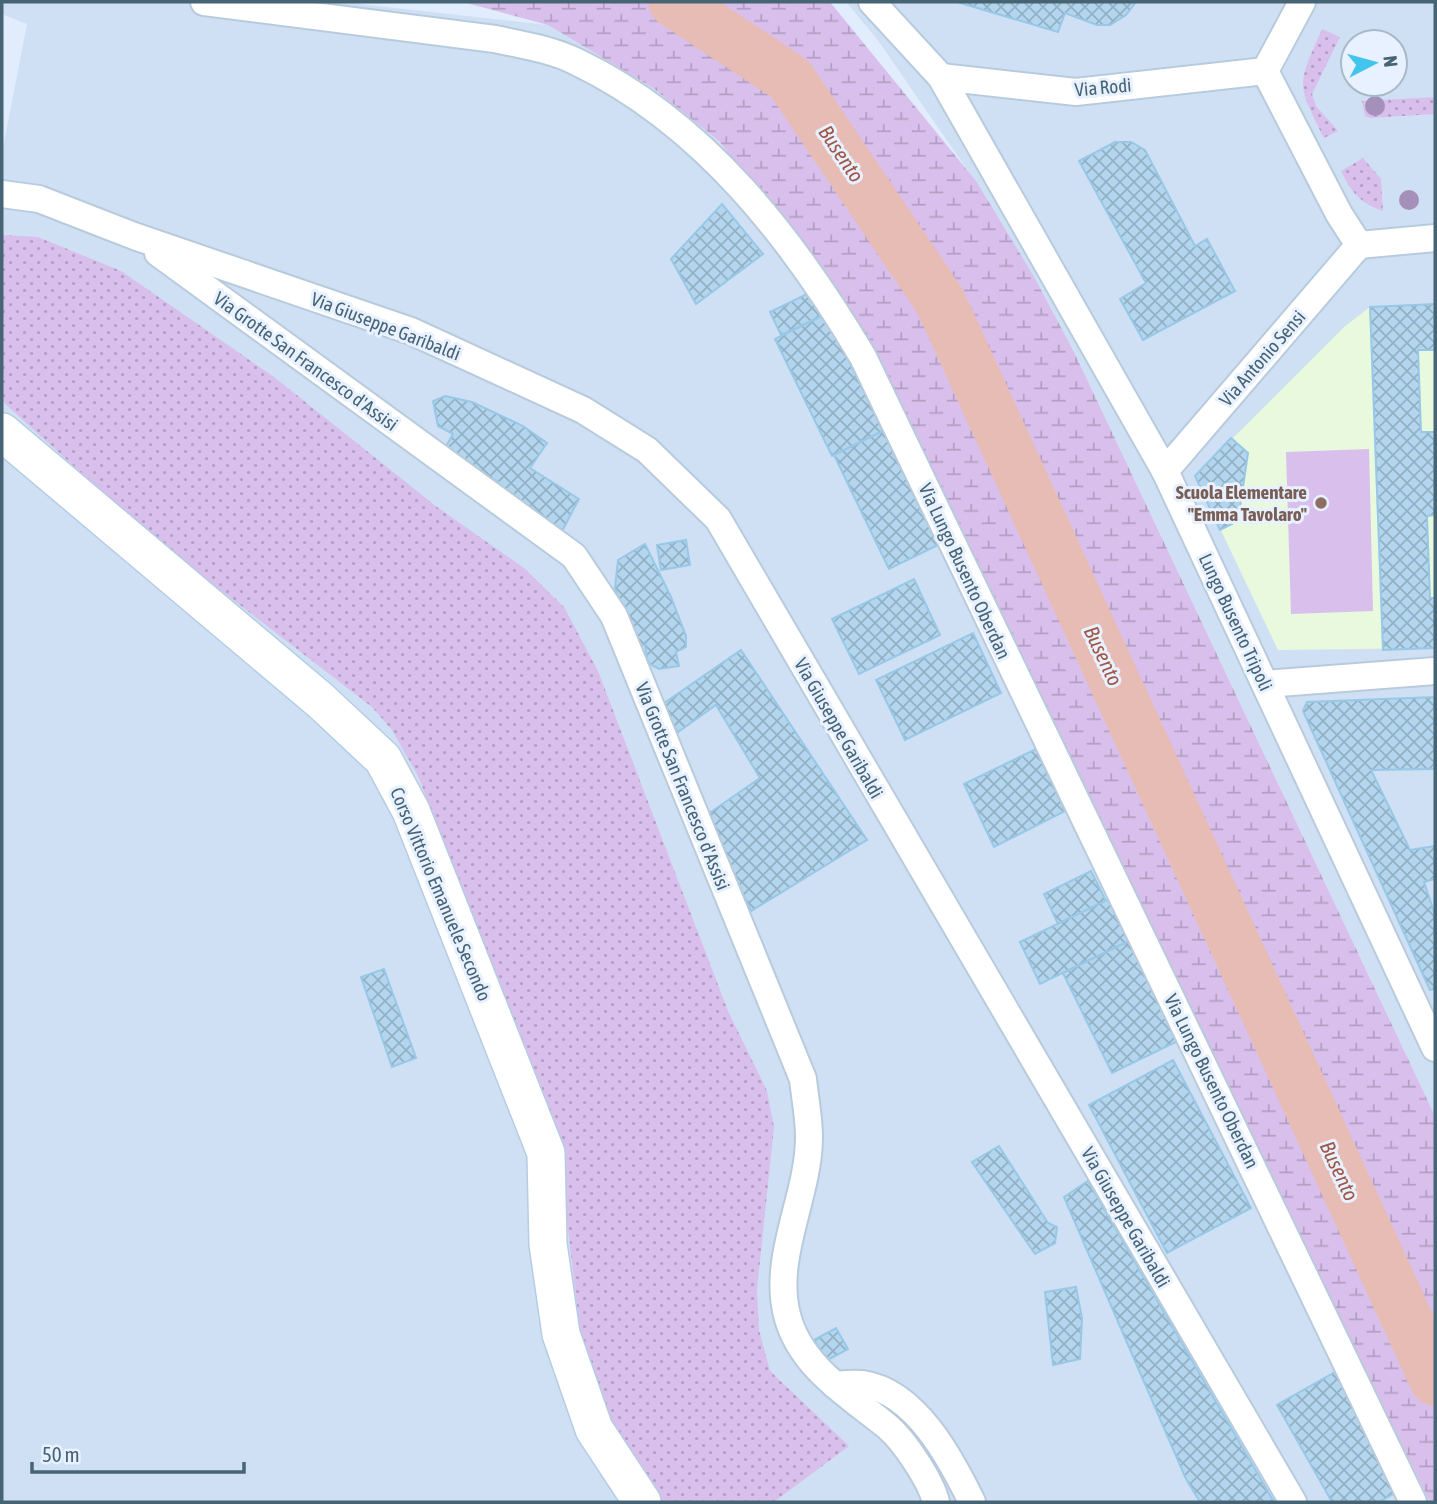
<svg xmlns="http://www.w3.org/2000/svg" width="1437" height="1504" viewBox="0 0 1437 1504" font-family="'Asap Condensed',sans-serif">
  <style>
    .residential { fill: #cfe0f5; fill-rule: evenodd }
    .education { fill: #e8f9de }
    .grass { fill: url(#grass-dots) }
    .wetland { fill: url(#wetland-marsh) }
    .pitch { fill: #d9bfeb }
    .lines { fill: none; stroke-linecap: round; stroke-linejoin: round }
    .river { stroke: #e7bcb5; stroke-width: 51 }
    .building { fill: url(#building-cross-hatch); stroke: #97c8e7; stroke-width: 2 }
    .street-casing { stroke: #b8cbdc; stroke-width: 30 }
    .secondary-casing { stroke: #b5cde2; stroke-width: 40 }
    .street { stroke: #fff; stroke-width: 26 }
    .secondary { stroke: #fff; stroke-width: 37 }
    .tree { fill: #a590bc }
    .education-dot { fill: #8d6e63; stroke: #e8f1ff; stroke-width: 2.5 }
    .labels { text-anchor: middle; stroke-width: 6; stroke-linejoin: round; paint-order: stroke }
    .street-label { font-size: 19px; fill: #476475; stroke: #e8f1ff }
    .education-label { font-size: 19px; font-weight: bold; fill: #785e54; stroke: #e8f1ff; text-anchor: end }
    .water-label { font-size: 21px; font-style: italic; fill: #9f5748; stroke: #e8f1ff }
  </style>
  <defs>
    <pattern id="grass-dots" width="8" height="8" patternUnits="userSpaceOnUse" patternTransform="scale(1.75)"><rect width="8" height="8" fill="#d9bfeb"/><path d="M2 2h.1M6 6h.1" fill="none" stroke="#b29fc3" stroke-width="1.8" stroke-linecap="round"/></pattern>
    <pattern id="wetland-marsh" width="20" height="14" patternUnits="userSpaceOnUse" patternTransform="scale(1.75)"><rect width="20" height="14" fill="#d9bfeb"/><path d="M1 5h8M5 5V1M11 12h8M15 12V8" fill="none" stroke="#b29fc3"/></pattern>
    <pattern id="building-cross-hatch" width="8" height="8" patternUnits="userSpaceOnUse" patternTransform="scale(1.75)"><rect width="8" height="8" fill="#b3d6ee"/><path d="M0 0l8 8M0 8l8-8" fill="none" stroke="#93b1c5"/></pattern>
  </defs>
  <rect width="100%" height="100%" fill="#e1ecfd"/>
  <g class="residential">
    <path d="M 2,2 L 342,2 L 548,25 L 653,88 L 720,142 L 801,245 L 876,351 L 904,403 L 1340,1321 L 1430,1502 L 2,1502 L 2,153 L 27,24 L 2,14 Z"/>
    <path d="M 846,2 L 1435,2 L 1435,1116 L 1074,352 L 975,181 L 877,39 ZM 1353,42 L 1395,42 L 1395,84 L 1353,84 Z"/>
  </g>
  <path class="education" d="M 1435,304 L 1435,648 L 1278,650 L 1195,476 L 1344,327 L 1370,307 Z"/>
  <g class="grass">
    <path d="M 1322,29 L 1340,37 L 1312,94 L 1316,106 L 1338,131 L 1324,138 C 1296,81 1297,87 1322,29 Z"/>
    <path d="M 1435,97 L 1435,114 L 1370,118 L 1365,116 L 1362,101 Z"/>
    <path d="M 1363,158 L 1381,179 L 1383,211 C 1360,203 1351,192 1341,171 Z"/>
    <path d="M 2,235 L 38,237 L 121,271 L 274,377 L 437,507 L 524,568 L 564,607 L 598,671 L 728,1011 L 767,1091 L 774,1127 L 757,1289 L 759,1330 L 770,1371 L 849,1446 L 774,1502 L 655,1502 L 591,1383 L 582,1349 L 557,1135 L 418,776 L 392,730 L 372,707 L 153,538 L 2,401 Z"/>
  </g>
  <path class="wetland" d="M 463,2 L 830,2 L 976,181 L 1033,275 L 1074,352 L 1435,1116 L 1435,1502 L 1430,1502 L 1340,1321 L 876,351 L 720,142 L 653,88 L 548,25 Z"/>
  <path class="pitch" d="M 1369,449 L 1373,611 L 1291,614 L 1286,452 Z"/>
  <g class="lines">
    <path class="river" d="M 674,2 L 790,79 L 940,301 L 1435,1380"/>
  </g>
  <g class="building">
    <path d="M 957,2 L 1136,2 L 1126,15 L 1110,25 L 1097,25 L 1065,13 L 1058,32 Z"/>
    <path d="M 1115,142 L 1131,142 L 1145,150 L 1195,246 L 1207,239 L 1235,291 L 1143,340 L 1120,299 L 1146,283 L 1079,161 Z"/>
    <path d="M 722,204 L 763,254 L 696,304 L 671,259 Z"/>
    <path d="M 815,290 L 826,314 L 781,335 L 770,312 Z"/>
    <path d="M 1435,304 L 1435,350 L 1418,350 L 1421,432 L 1435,432 L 1435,515 L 1427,516 L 1430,598 L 1435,598 L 1435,648 L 1383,650 L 1370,307 Z"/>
    <path d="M 826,314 L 883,431 L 832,456 L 775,339 Z"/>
    <path d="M 445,396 L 472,402 L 523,426 L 547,443 L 530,468 L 579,499 L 561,533 L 494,493 L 498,482 L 444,450 L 453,434 L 438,426 L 433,401 Z"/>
    <path d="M 883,431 L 938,545 L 889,569 L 834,455 Z"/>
    <path d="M 1231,438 L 1248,453 L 1238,521 L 1220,530 L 1195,476 Z"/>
    <path d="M 686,540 L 690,565 L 661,570 L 657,545 Z"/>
    <path d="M 645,544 L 671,597 L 686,636 L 686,647 L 676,652 L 679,666 L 659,669 L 648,663 L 645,645 L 633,647 L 615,588 L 618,560 Z"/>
    <path d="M 914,579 L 940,635 L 859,674 L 832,619 Z"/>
    <path d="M 973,633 L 1001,693 L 905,740 L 876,680 Z"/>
    <path d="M 741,650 L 867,840 L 751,911 L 705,816 L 760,778 L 716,705 L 678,732 L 660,706 Z"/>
    <path d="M 1435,697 L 1435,769 L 1371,770 L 1410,850 L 1435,846 L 1435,879 L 1424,882 L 1435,915 L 1435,989 L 1430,990 L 1303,711 L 1307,702 Z"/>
    <path d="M 1036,749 L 1065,811 L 994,847 L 964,784 Z"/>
    <path d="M 1091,871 L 1106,901 L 1058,924 L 1044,894 Z"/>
    <path d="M 1113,897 L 1133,939 L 1040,984 L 1020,942 Z"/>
    <path d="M 1133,939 L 1182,1039 L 1112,1073 L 1063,973 Z"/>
    <path d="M 384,969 L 416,1058 L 392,1067 L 361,977 Z"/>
    <path d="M 1173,1060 L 1251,1208 L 1167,1253 L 1089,1105 Z"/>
    <path d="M 999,1146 L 1048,1223 L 1057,1227 L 1055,1243 L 1035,1254 L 972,1162 Z"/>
    <path d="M 1088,1181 L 1274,1502 L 1200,1502 L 1186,1479 L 1064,1197 Z"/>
    <path d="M 1076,1287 L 1082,1318 L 1080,1359 L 1053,1365 L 1045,1292 Z"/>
    <path d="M 836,1328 L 848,1349 L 826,1361 L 814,1340 Z"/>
    <path d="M 1335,1372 L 1402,1489 L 1379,1502 L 1332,1502 L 1277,1405 Z"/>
  </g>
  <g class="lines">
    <defs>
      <g id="street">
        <path d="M 204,2 L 495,39 C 522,45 551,49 577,62 C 704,123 793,239 863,357 L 1413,1502"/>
        <path d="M 872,2 L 941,77 L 1165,471 L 1435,1048"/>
        <path d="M 1265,71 L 1339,214 L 1359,245 L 1435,238"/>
        <path d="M 1265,71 L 1302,2"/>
        <path d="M 941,77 L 1076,92 L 1265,71"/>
        <path d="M 2,194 L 39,199 L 134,236 L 411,331 L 583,410 L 647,450 L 718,519 L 1293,1502"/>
        <path d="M 158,253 L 574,556 L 614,616 L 803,1079 C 805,1098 809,1118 809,1137 C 809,1196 772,1256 787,1315 C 800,1367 850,1396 888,1427 C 905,1442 931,1481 936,1502"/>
        <path d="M 1165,471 L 1359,245"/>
        <path d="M 1265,684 L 1435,671"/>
        <path d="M 835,1385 C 844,1384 854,1383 863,1384 C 916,1392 951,1459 972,1502"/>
      </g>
      <path id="secondary" d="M 2,432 L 321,701 L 383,759 L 411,811 L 546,1153 L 548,1244 L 561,1334 L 594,1429 L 642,1502"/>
    </defs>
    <use href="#street" class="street-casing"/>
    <use href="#secondary" class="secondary-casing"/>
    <use href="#street" class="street"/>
    <use href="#secondary" class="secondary"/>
  </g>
  <g class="tree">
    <circle cx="1375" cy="106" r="10"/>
    <circle cx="1409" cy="200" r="10"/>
  </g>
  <circle class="education-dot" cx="1321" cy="503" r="7"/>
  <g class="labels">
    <g class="street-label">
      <text transform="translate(1103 87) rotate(-5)" y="7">Via Rodi</text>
      <text transform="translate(386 326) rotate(21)" y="7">Via Giuseppe Garibaldi</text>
      <text transform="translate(1262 358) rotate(-49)" y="7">Via Antonio Sensi</text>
      <text transform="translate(306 361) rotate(36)" y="7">Via Grotte San Francesco d'Assisi</text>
      <text transform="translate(965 571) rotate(65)" y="7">Via Lungo Busento Oberdan</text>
      <text transform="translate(1236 622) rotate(65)" y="7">Lungo Busento Tripoli</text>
      <text transform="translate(839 728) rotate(60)" y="7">Via Giuseppe Garibaldi</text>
      <text transform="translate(683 786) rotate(68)" y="7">Via Grotte San Francesco d'Assisi</text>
      <text transform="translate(441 894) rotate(67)" y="7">Corso Vittorio Emanuele Secondo</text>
      <text transform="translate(1212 1081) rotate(64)" y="7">Via Lungo Busento Oberdan</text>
      <text transform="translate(1126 1217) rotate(60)" y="7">Via Giuseppe Garibaldi</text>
    </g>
    <g class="education-label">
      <text x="1307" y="499">Scuola Elementare<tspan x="1307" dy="22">"Emma Tavolaro"</tspan></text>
    </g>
    <g class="water-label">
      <text transform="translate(841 154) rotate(56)" y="7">Busento</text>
      <text transform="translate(1103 656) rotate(65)" y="7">Busento</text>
      <text transform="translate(1339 1171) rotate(65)" y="7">Busento</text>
    </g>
  </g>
  <rect width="1437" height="1504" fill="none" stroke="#476475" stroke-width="7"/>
  <g transform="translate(1374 63) rotate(84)"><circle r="33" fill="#e8f1ff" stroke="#a8b9c8" stroke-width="2"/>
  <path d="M0-5L12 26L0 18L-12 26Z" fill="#41c5ec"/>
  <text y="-10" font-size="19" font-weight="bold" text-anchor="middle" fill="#476475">N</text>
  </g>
  <path d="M32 1462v10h212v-10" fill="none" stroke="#476475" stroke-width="3.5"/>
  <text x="42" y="1462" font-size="21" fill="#476475" stroke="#e8f1ff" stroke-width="5" paint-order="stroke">50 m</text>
</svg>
